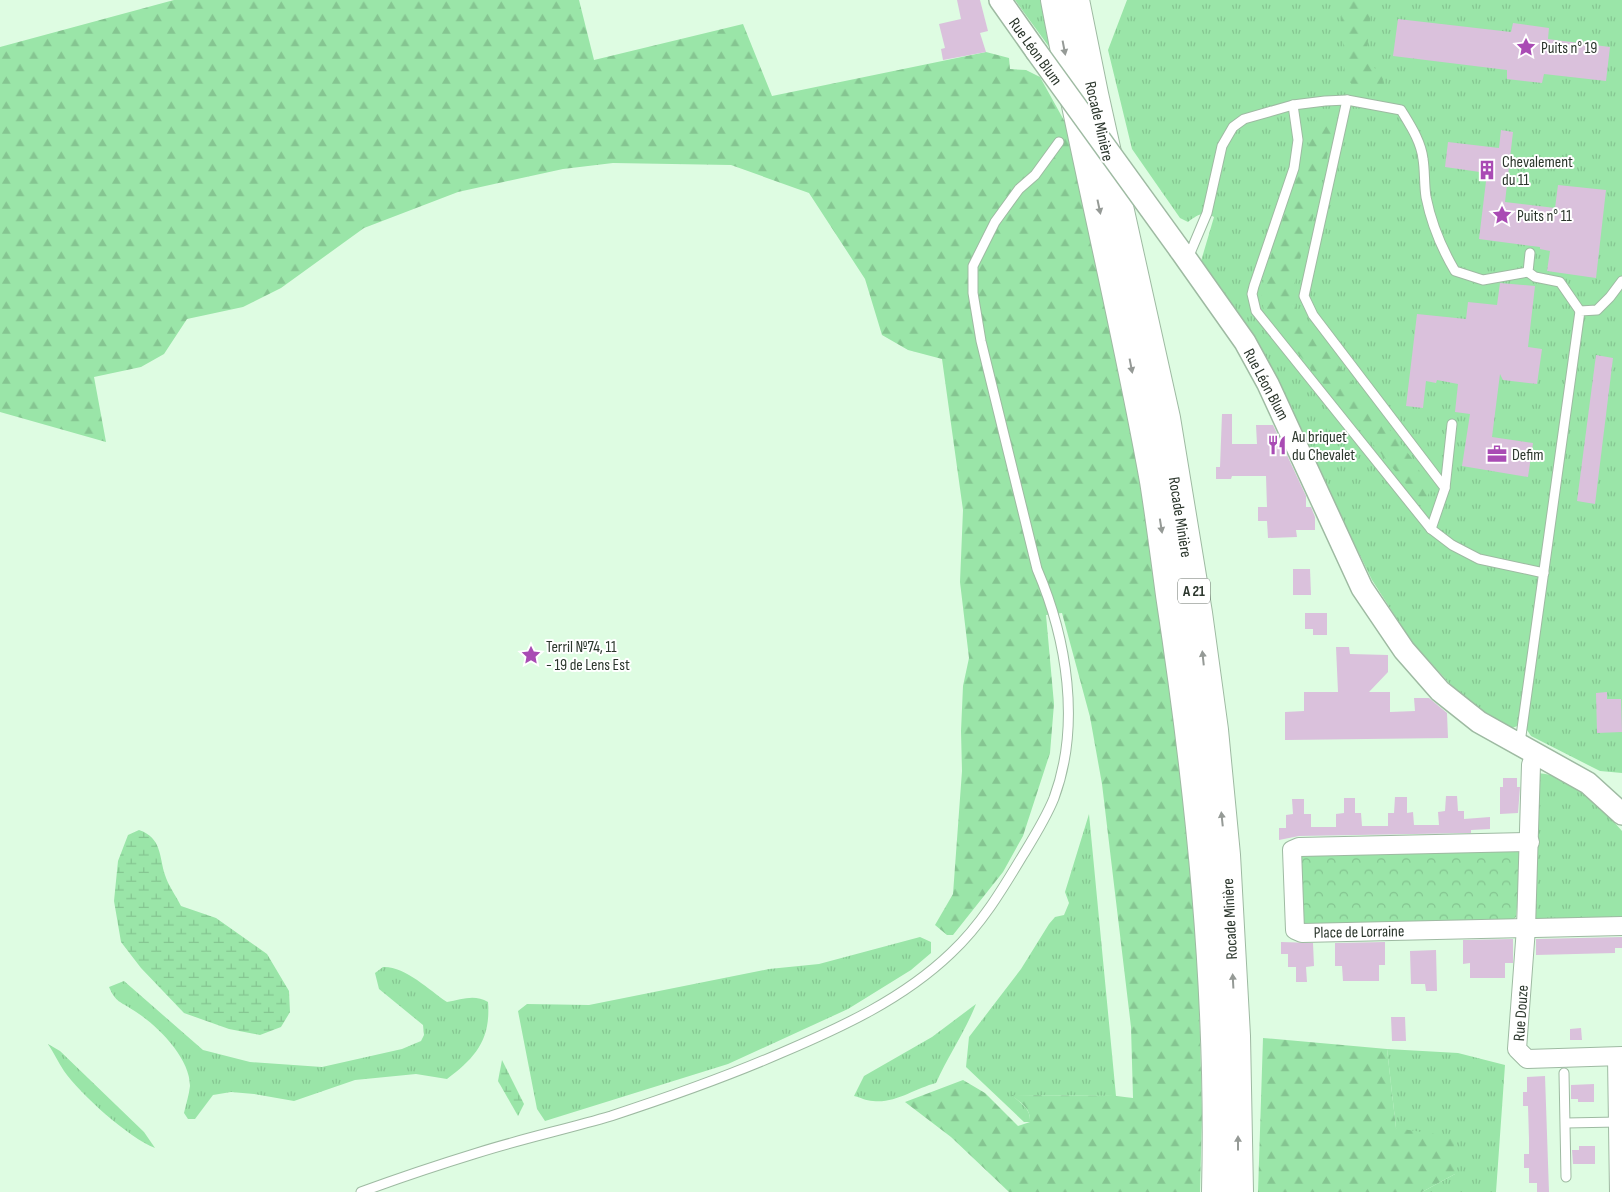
<svg xmlns="http://www.w3.org/2000/svg" width="1622" height="1192" viewBox="0 0 1622 1192" font-family="'Sofia Sans Condensed',sans-serif">
  <style>
    .grass { fill: url(#grass-tufts) }
    .forest { fill: url(#forest-firs) }
    .wetland { fill: url(#wetland-marsh) }
    .park { fill: url(#park-crowns) }
    .building { fill: #dac1dc }
    .lines { fill: none; stroke-linecap: round; stroke-linejoin: round }
    .service-casing { stroke: #9ebaa2; stroke-width: 11 }
    .minor-casing { stroke: #9ebaa2; stroke-width: 20 }
    .tertiary-casing { stroke: #9ebaa2; stroke-width: 24 }
    .motorway-casing { stroke: #9ebaa2; stroke-width: 30 }
    .service { stroke: #fff; stroke-width: 9 }
    .minor { stroke: #fff; stroke-width: 18 }
    .tertiary { stroke: #fff; stroke-width: 21 }
    .motorway { stroke: #fff; stroke-width: 28 }
    .tertiary-bridge-casing { stroke: #9ebaa2; stroke-width: 24; stroke-linecap: butt }
    .tertiary-bridge { stroke: #fff; stroke-width: 21 }
    .oneway { fill: #959a96 }
    .labels { text-anchor: middle; stroke-width: 4; stroke-linejoin: round; paint-order: stroke }
    .shield { fill: #fff; stroke: #6b726b; stroke-width: 1 }
    .shield-label { font-size: 15px; font-weight: bold; fill: #2b362c }
    .poi-label { font-size: 16px; fill: #2b362c; stroke: #fff; text-anchor: start }
    .street-label { font-size: 16px; fill: #2b362c; stroke: #fff }
  </style>
  <defs>
    <pattern id="grass-tufts" width="24" height="20" patternUnits="userSpaceOnUse" patternTransform="scale(1.25)"><rect width="24" height="20" fill="#9ae5a8"/><path d="M3 7l-1-3M5 7V3M7 7l1-3M15 17l-1-3M17 17v-4M19 17l1-3" fill="none" stroke="#85c591"/></pattern>
    <pattern id="forest-firs" width="22" height="20" patternUnits="userSpaceOnUse" patternTransform="scale(1.25)"><rect width="22" height="20" fill="#9ae5a8"/><path d="M5 1l3.5 6h-7zM16 11l3.5 6h-7z" fill="#85c591"/></pattern>
    <pattern id="wetland-marsh" width="20" height="14" patternUnits="userSpaceOnUse" patternTransform="scale(1.25)"><rect width="20" height="14" fill="#9ae5a8"/><path d="M1 5h8M5 5V1M11 12h8M15 12V8" fill="none" stroke="#85c591"/></pattern>
    <pattern id="park-crowns" width="20" height="18" patternUnits="userSpaceOnUse" patternTransform="scale(1.25)"><rect width="20" height="18" fill="#9ae5a8"/><path d="M2 6a3 3 0 1 1 6 0M12 15a3 3 0 1 1 6 0" fill="none" stroke="#85c591"/></pattern>
  </defs>
  <rect width="100%" height="100%" fill="#defce2"/>
  <g class="grass">
    <path d="M 1015,0 L 1044,0 L 1055,55 Z"/>
    <path d="M 1127,0 L 1622,0 L 1622,773 L 1600,771 L 1590,766 L 1531,736 L 1523,724 L 1512,728 L 1470,706 L 1411,641 L 1372,580 L 1293,418 L 1199,268 L 1214,217 C 1203,211 1197,215 1188,222 L 1180,218 L 1132,149 L 1108,50 Z"/>
    <path d="M 1537,773 C 1575,775 1599,805 1622,831 L 1622,919 L 1547,920 L 1530,918 Z"/>
    <path d="M 1089,814 L 1116,1096 L 1012,1095 C 1021,1104 1031,1108 1030,1122 L 1024,1122 L 966,1067 L 969,1037 L 1021,969 L 1049,924 L 1055,917 L 1064,915 L 1069,903 L 1065,892 Z"/>
    <path d="M 920,937 L 931,942 L 931,953 L 911,970 L 848,1009 L 728,1064 L 545,1121 L 537,1109 L 518,1011 L 527,1004 L 589,1005 L 769,969 L 819,964 Z"/>
    <path d="M 383,967 C 405,966 429,990 447,1002 C 462,999 475,994 488,1002 C 491,1040 475,1058 447,1079 L 416,1074 L 355,1080 L 294,1101 L 254,1094 L 231,1092 L 213,1095 L 195,1119 L 188,1119 L 184,1113 C 186,1104 189,1095 190,1086 C 190,1057 156,1024 133,1010 C 120,1001 116,1003 109,987 L 124,981 L 203,1050 L 250,1062 L 322,1067 L 402,1049 L 421,1041 L 424,1035 L 423,1025 L 379,989 L 375,973 Z"/>
    <path d="M 976,1004 C 965,1032 948,1056 936,1083 C 916,1088 894,1104 873,1101 C 866,1101 860,1097 854,1096 L 864,1076 L 932,1037 Z"/>
    <path d="M 48,1044 L 60,1051 L 144,1132 L 155,1148 C 129,1138 80,1094 64,1071 C 58,1062 54,1053 48,1044 Z"/>
    <path d="M 1387,1049 L 1458,1053 L 1505,1065 L 1496,1192 L 1422,1192 L 1455,1174 L 1396,1128 Z"/>
  </g>
  <g class="forest">
    <path d="M 174,0 L 579,0 L 594,60 L 743,24 L 772,96 L 986,52 L 1009,58 L 1010,69 L 1026,70 L 1040,77 L 1066,124 L 1126,394 L 1183,759 L 1198,955 L 1202,1115 L 1200,1192 L 1009,1192 L 951,1137 L 905,1102 L 963,1080 L 985,1093 L 1018,1126 L 1030,1122 C 1031,1108 1021,1103 1011,1095 L 1116,1096 L 1133,1098 L 1131,1027 L 1102,784 L 1090,717 L 1062,613 L 1046,615 L 1054,704 L 1050,753 L 1023,836 L 1003,872 L 953,935 L 947,935 L 935,925 L 953,894 L 962,771 L 961,731 L 963,686 L 969,658 L 960,582 L 963,510 L 942,359 L 908,350 L 882,335 L 865,279 L 809,193 L 731,165 L 613,163 L 563,169 L 458,192 L 364,228 L 281,288 L 243,307 L 187,319 L 164,354 L 141,367 L 94,377 L 106,442 L 0,412 L 0,47 Z"/>
    <path d="M 1340,0 L 1372,0 L 1366,60 L 1383,76 L 1383,85 L 1353,86 L 1345,76 Z"/>
    <path d="M 1328,113 L 1335,119 C 1328,151 1322,183 1314,214 C 1306,246 1288,279 1297,312 L 1414,461 L 1430,490 L 1425,502 L 1411,490 L 1264,312 L 1261,290 L 1275,242 L 1318,117 Z"/>
    <path d="M 1263,1038 L 1387,1049 L 1396,1128 L 1454,1137 L 1455,1174 L 1422,1192 L 1258,1192 Z"/>
  </g>
  <g class="wetland">
    <path d="M 139,830 C 162,838 159,856 165,875 C 168,885 176,896 181,906 L 216,918 L 267,954 L 289,991 L 290,1012 L 281,1027 L 260,1035 L 229,1029 L 184,1013 L 141,968 L 121,942 L 114,901 L 118,861 L 128,835 Z"/>
    <path d="M 502,1060 L 524,1104 L 518,1116 L 498,1081 Z"/>
  </g>
  <path class="park" d="M 1515,850 L 1519,851 L 1522,856 L 1516,917 L 1510,922 L 1305,927 L 1300,921 L 1299,861 L 1302,855 Z"/>
  <g class="building">
    <path d="M 957,0 L 980,0 L 988,31 L 980,33 L 986,52 L 943,60 L 941,49 L 945,48 L 939,24 L 961,19 Z"/>
    <path d="M 1398,19 L 1511,32 L 1513,23 L 1549,28 L 1548,39 L 1610,47 L 1606,81 L 1544,74 L 1542,83 L 1507,79 L 1507,70 L 1393,56 Z"/>
    <path d="M 1501,130 L 1513,132 L 1505,202 L 1555,208 L 1558,185 L 1606,190 L 1596,278 L 1547,271 L 1550,251 L 1540,249 L 1540,247 L 1479,239 L 1487,173 L 1445,167 L 1448,142 L 1499,148 Z"/>
    <path d="M 1500,283 L 1535,286 L 1528,347 L 1542,349 L 1537,384 L 1503,380 L 1500,374 L 1492,437 L 1533,443 L 1528,477 L 1462,466 L 1470,414 L 1455,412 L 1458,384 L 1437,380 L 1436,383 L 1426,381 L 1423,408 L 1406,406 L 1417,314 L 1466,319 L 1468,302 L 1497,305 Z"/>
    <path d="M 1596,355 L 1613,358 L 1595,504 L 1577,501 Z"/>
    <path d="M 1222,414 L 1232,414 L 1232,444 L 1257,444 L 1256,425 L 1273,425 L 1306,496 L 1306,507 L 1311,507 L 1315,517 L 1315,530 L 1296,530 L 1297,537 L 1268,538 L 1267,521 L 1258,521 L 1258,507 L 1267,507 L 1266,476 L 1232,476 L 1231,479 L 1216,479 L 1216,467 L 1220,467 Z"/>
    <path d="M 1293,569 L 1310,569 L 1311,595 L 1293,595 Z"/>
    <path d="M 1305,613 L 1327,613 L 1327,635 L 1313,635 L 1313,629 L 1305,629 Z"/>
    <path d="M 1336,647 L 1349,647 L 1350,654 L 1388,655 L 1388,672 L 1369,692 L 1390,692 L 1390,712 L 1415,711 L 1414,698 L 1429,698 L 1447,713 L 1448,738 L 1285,740 L 1285,712 L 1304,711 L 1304,692 L 1338,692 Z"/>
    <path d="M 1607,692 L 1607,699 L 1621,699 L 1622,732 L 1597,733 L 1596,693 Z"/>
    <path d="M 1503,778 L 1517,778 L 1517,787 L 1520,787 L 1518,813 L 1500,814 L 1500,787 L 1503,787 Z"/>
    <path d="M 1446,796 L 1457,796 L 1458,811 L 1464,811 L 1464,819 L 1490,817 L 1490,829 L 1471,830 L 1471,833 L 1299,836 L 1279,840 L 1279,828 L 1286,828 L 1286,815 L 1293,814 L 1292,799 L 1304,799 L 1304,814 L 1311,814 L 1311,827 L 1336,827 L 1336,814 L 1344,813 L 1344,798 L 1355,798 L 1355,813 L 1361,813 L 1362,826 L 1388,826 L 1388,813 L 1394,813 L 1395,797 L 1407,797 L 1407,813 L 1413,812 L 1414,825 L 1439,825 L 1438,812 L 1445,811 Z"/>
    <path d="M 1622,937 L 1622,948 L 1615,948 L 1615,953 L 1536,955 L 1536,939 Z"/>
    <path d="M 1513,939 L 1513,963 L 1505,963 L 1505,978 L 1470,978 L 1470,963 L 1463,964 L 1463,940 Z"/>
    <path d="M 1281,942 L 1313,943 L 1314,966 L 1306,967 L 1307,982 L 1296,982 L 1296,967 L 1288,967 L 1288,954 L 1281,954 Z"/>
    <path d="M 1385,942 L 1385,965 L 1379,965 L 1379,981 L 1343,981 L 1342,966 L 1335,966 L 1335,943 Z"/>
    <path d="M 1436,950 L 1437,991 L 1426,991 L 1425,984 L 1411,984 L 1410,951 Z"/>
    <path d="M 1391,1017 L 1405,1017 L 1406,1041 L 1392,1041 Z"/>
    <path d="M 1581,1028 L 1582,1040 L 1570,1040 L 1570,1029 Z"/>
    <path d="M 1545,1076 L 1549,1192 L 1537,1192 L 1537,1183 L 1529,1183 L 1529,1168 L 1524,1168 L 1524,1154 L 1529,1154 L 1529,1139 L 1528,1106 L 1523,1106 L 1523,1092 L 1527,1092 L 1527,1077 Z"/>
    <path d="M 1594,1084 L 1594,1102 L 1578,1102 L 1578,1099 L 1571,1099 L 1571,1085 Z"/>
    <path d="M 1579,1146 L 1595,1146 L 1595,1164 L 1573,1164 L 1572,1150 L 1579,1150 Z"/>
  </g>
  <g class="lines">
    <defs>
      <g id="service">
        <path d="M 1347,100 L 1304,296 L 1313,315 L 1445,488"/>
        <path d="M 1293,105 L 1298,140 L 1294,168 L 1254,286 L 1252,294 L 1256,311 L 1431,529 L 1452,545 L 1479,559 L 1544,573"/>
        <path d="M 1530,253 L 1528,272 L 1535,277 L 1560,282 L 1580,311"/>
        <path d="M 1188,258 L 1207,213 L 1222,146 L 1233,127 L 1244,119 L 1293,105 L 1325,101 L 1347,100 L 1401,110 C 1410,125 1421,141 1423,159 C 1425,171 1424,184 1426,197 C 1431,222 1442,249 1455,271 L 1483,280 L 1528,272"/>
        <path d="M 1431,529 L 1445,488 L 1452,424"/>
        <path d="M 1520,743 L 1580,311 L 1597,310 L 1610,297 L 1622,281"/>
        <path d="M 1564,1073 L 1566,1177"/>
        <path d="M 1566,1123 L 1618,1122"/>
        <path d="M 361,1192 C 399,1178 438,1165 477,1153 C 521,1139 567,1129 611,1116 C 669,1097 726,1077 781,1053 C 842,1027 903,999 951,953 C 981,925 1002,890 1023,855 C 1034,837 1046,818 1054,798 C 1081,725 1067,639 1037,569 L 981,341 L 973,293 L 973,266 L 995,222 L 1019,189 L 1035,175 L 1059,142"/>
      </g>
      <g id="minor">
        <path d="M 1535,752 L 1531,765 L 1526,928 L 1517,1049 L 1527,1059 L 1622,1056"/>
        <path d="M 1530,842 L 1299,847 L 1292,850 L 1295,930 L 1302,933 L 1622,926"/>
        <path d="M 1617,1057 L 1619,1192"/>
      </g>
      <g id="tertiary">
        <path d="M 1000,0 L 1036,51"/>
        <path d="M 1180,250 L 1245,342 L 1268,384 L 1362,588 L 1404,650 L 1440,691 L 1479,722 L 1588,783 L 1622,814"/>
      </g>
      <g id="motorway">
        <path d="M 1055,0 C 1085,161 1125,320 1154,481 C 1160,519 1165,557 1170,595 C 1200,792 1221,992 1216,1192"/>
        <path d="M 1075,0 L 1094,94 L 1166,418 L 1198,613 L 1214,730 L 1226,855 L 1236,1036 L 1239,1192"/>
      </g>
    </defs>
    <use href="#service" class="service-casing"/>
    <use href="#minor" class="minor-casing"/>
    <use href="#tertiary" class="tertiary-casing"/>
    <use href="#motorway" class="motorway-casing"/>
    <use href="#service" class="service"/>
    <use href="#minor" class="minor"/>
    <use href="#tertiary" class="tertiary"/>
    <use href="#motorway" class="motorway"/>
    <defs>
      <path id="tertiary-bridge" d="M 1036,51 L 1180,250"/>
    </defs>
    <use href="#tertiary-bridge" class="tertiary-bridge-casing"/>
    <use href="#tertiary-bridge" class="tertiary-bridge"/>
  </g>
  <defs><path id="oneway-solid" d="M-6-.8H1V-3.2L6.5 0L1 3.2V.8H-6Z" transform="scale(1.25)"/></defs>
  <g class="oneway">
    <use href="#oneway-solid" transform="translate(1064 48) rotate(79)"/>
    <use href="#oneway-solid" transform="translate(1099 207) rotate(78)"/>
    <use href="#oneway-solid" transform="translate(1131 366) rotate(79)"/>
    <use href="#oneway-solid" transform="translate(1161 526) rotate(81)"/>
    <use href="#oneway-solid" transform="translate(1203 658) rotate(-96)"/>
    <use href="#oneway-solid" transform="translate(1222 819) rotate(-96)"/>
    <use href="#oneway-solid" transform="translate(1233 981) rotate(-93)"/>
    <use href="#oneway-solid" transform="translate(1238 1143) rotate(-90)"/>
  </g>
  <defs>
    <symbol id="sight-bare" viewBox="-9 -9 18 18"><path d="M0-6L1.8-2.2L6-1.7L2.9 1.2L3.7 5.4L0 3.3L-3.7 5.4L-2.9 1.2L-6-1.7L-1.8-2.2Z" fill="#a94bb4" stroke="#fff" stroke-width="2.5" paint-order="stroke"/></symbol>
    <symbol id="building-bare" viewBox="-9 -9 18 18"><path d="M-4-6H4V6H1V3H-1V6H-4ZM-2.5-4.3h1.7v1.8h-1.7ZM.8-4.3h1.7v1.8H.8ZM-2.5-1h1.7V.8h-1.7ZM.8-1h1.7V.8H.8Z" fill="#a94bb4" stroke="#fff" stroke-width="2.5" paint-order="stroke"/></symbol>
    <symbol id="restaurant-bare" viewBox="-9 -9 18 18"><path d="M-5-6h1v4h1v-4h1v4h1v-4h1v5L-1.5 .5V6h-2V.5L-5-1ZM5-6V6H3V1.5H1.5Q1.5-4 5-6Z" fill="#a94bb4" stroke="#fff" stroke-width="2.5" paint-order="stroke"/></symbol>
    <symbol id="office-bare" viewBox="-9 -9 18 18"><path d="M-6-3h4V-5.5h4V-3h4V5H-6ZM-1-4.5V-3h2v-1.5ZM-6 0V1H6V0Z" fill="#a94bb4" stroke="#fff" stroke-width="2.5" paint-order="stroke"/></symbol>
  </defs>
  <g fill-rule="evenodd">
    <use href="#sight-bare" x="1512" y="33" width="28" height="28"/>
    <use href="#building-bare" x="1473" y="156" width="28" height="28"/>
    <use href="#sight-bare" x="1488" y="201" width="28" height="28"/>
    <use href="#restaurant-bare" x="1263" y="431" width="28" height="28"/>
    <use href="#office-bare" x="1483" y="440" width="28" height="28"/>
    <use href="#sight-bare" x="517" y="641" width="28" height="28"/>
  </g>
  <g class="labels">
    <rect class="shield" x="1178" y="578.5" width="32" height="25" rx="4"/>
    <g class="shield-label">
      <text x="1194" y="596">A 21</text>
    </g>
    <g class="poi-label">
      <text x="1541" y="53">Puits n° 19</text>
      <text x="1502" y="167">Chevalement<tspan x="1502" dy="18">du 11</tspan></text>
      <text x="1517" y="221">Puits n° 11</text>
      <text x="1292" y="442">Au briquet<tspan x="1292" dy="18">du Chevalet</tspan></text>
      <text x="1512" y="460">Defim</text>
      <text x="546" y="652">Terril №74, 11<tspan x="546" dy="18">- 19 de Lens Est</tspan></text>
    </g>
    <g class="street-label">
      <text transform="translate(1036 51) rotate(54)" y="6">Rue Léon Blum</text>
      <text transform="translate(1100 121) rotate(77)" y="6">Rocade Minière</text>
      <text transform="translate(1267 384) rotate(62)" y="6">Rue Léon Blum</text>
      <text transform="translate(1181 517) rotate(81)" y="6">Rocade Minière</text>
      <text transform="translate(1229 919) rotate(-93)" y="6">Rocade Minière</text>
      <text transform="translate(1359 931) rotate(-1)" y="6">Place de Lorraine</text>
      <text transform="translate(1520 1013) rotate(-86)" y="6">Rue Douze</text>
    </g>
  </g>
</svg>
